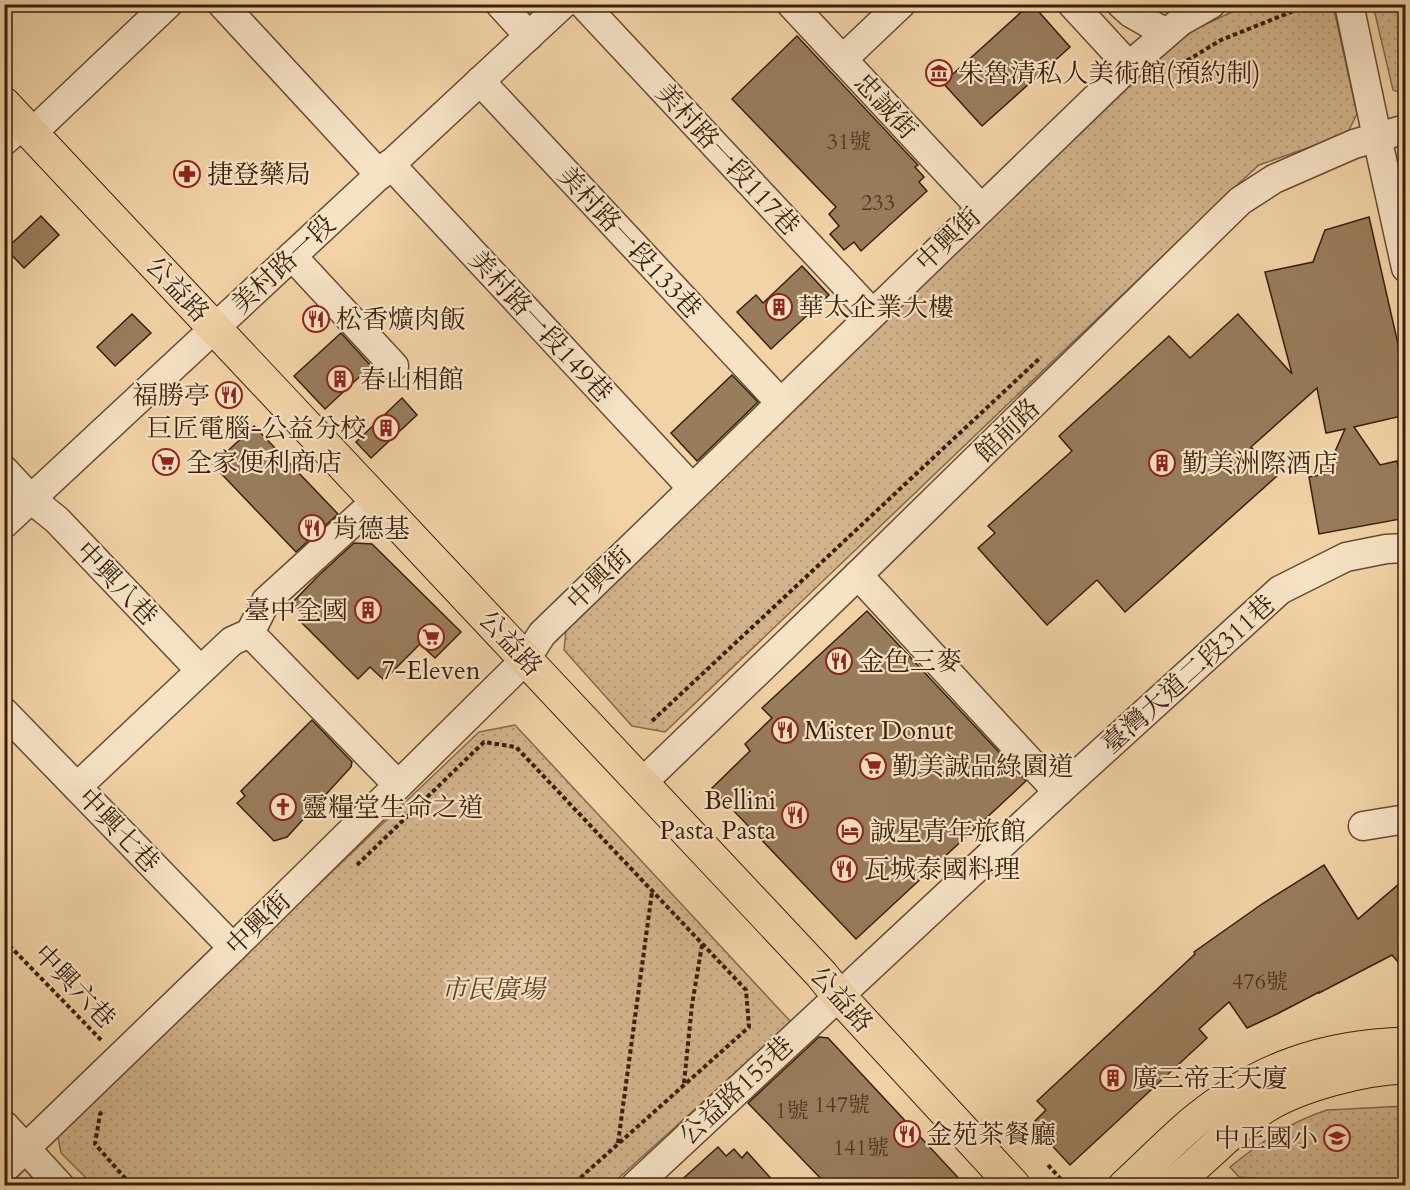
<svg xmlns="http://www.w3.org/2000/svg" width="1410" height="1190" viewBox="0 0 1410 1190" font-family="Cardo,'Noto Serif TC',serif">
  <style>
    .park { fill: url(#park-dots); stroke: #856a4c; stroke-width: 1.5 }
    .building { fill: #987d5c; stroke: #381f0c; stroke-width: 1.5 }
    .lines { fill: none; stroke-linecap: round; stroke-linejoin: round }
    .minor-casing { stroke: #664c32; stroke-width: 31 }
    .major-casing { stroke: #381f0c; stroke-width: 35 }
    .path { stroke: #381f0c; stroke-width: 4; stroke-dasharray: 4.5 3; stroke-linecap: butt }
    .minor { stroke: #f6e2c5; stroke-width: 28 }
    .major { stroke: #f1d3a6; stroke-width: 33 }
    .labels { text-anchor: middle; stroke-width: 4.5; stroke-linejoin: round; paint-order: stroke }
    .number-label { font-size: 22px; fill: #503620 }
    .poi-label { font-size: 26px; fill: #381f0c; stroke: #f6e2c5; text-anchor: start }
    .street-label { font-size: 26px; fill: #381f0c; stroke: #f6e2c5 }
    .park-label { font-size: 26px; font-style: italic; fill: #5e442c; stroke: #f6e2c5 }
  </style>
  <defs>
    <pattern id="park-dots" width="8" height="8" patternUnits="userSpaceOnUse" patternTransform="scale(1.5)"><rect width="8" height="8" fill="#d2b48c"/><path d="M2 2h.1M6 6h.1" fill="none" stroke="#b59a78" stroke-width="1.8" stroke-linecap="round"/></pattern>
  </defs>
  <rect width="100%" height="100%" fill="#f1d3a6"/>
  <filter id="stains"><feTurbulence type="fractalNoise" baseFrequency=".00333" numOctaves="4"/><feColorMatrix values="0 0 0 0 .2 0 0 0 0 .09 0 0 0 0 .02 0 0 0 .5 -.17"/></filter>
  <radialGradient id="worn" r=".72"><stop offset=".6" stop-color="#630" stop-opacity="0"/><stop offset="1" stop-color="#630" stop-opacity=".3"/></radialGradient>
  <g class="park">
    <path d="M 1256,5 L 1333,5 L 1357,114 L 1347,134 L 1259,165 L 1235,187 L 665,732 L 632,726 L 564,650 L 567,620 L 1161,53 L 1198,28 L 1234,11 Z"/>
    <path d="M 1373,5 L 1405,5 L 1405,94 L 1393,90 Z"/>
    <path d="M 515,725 L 791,1022 L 611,1185 L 93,1185 L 61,1153 L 57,1133 L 479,732 Z"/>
    <path d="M 1405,1106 L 1405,1185 L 1335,1186 L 1311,1182 L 1239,1177 L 1230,1167 C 1262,1141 1288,1123 1327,1110 Z"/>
  </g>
  <g class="building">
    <path d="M 1030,4 L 1032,4 L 1070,47 L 982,126 L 943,83 Z"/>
    <path d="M 797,36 L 918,165 L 915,167 L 924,177 L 919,182 L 927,191 L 861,251 L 854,242 L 844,250 L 830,234 L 839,226 L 829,214 L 836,207 L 732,99 Z"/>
    <path d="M 41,216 L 59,235 L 24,268 L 6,249 Z"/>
    <path d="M 1369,217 L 1406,379 L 1406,415 L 1354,427 L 1380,465 L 1397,461 L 1406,503 L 1406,518 L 1319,534 L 1309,477 L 1325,474 L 1345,429 L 1326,433 L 1317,388 L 1251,447 L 1277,476 L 1125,612 L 1097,580 L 1047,625 L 978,548 L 995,533 L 988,526 L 1072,451 L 1059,436 L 1169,336 L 1190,358 L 1238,314 L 1292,374 L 1265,272 L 1313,262 L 1325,230 Z"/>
    <path d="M 802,266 L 829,295 L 771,349 L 737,312 L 756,295 L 763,303 Z"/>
    <path d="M 132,314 L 151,333 L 115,366 L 97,347 Z"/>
    <path d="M 341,333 L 371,366 L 325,409 L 294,376 Z"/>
    <path d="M 732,375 L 758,402 L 697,461 L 671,433 Z"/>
    <path d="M 402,398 L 417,415 L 371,458 L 356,442 Z"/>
    <path d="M 254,426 L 338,514 L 296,552 L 213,465 Z"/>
    <path d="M 354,543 L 372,544 L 461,632 L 435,658 L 420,644 L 384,680 L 370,667 L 358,679 L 300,621 L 305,616 L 292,603 L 318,576 Z"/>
    <path d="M 867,611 L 1026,781 L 856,939 L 712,788 L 750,751 L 745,744 L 772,718 L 762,708 Z"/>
    <path d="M 312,720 L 352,762 L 351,767 L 287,837 L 274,841 L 237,803 L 245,796 L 241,791 Z"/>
    <path d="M 1324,865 L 1358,919 L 1406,878 L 1406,971 L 1392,955 L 1319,993 L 1319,992 L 1277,1014 L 1247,1028 L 1229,1002 L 1199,1029 L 1207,1038 L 1070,1165 L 1032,1124 L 1046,1110 L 1037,1101 L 1195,954 L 1194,952 L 1262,904 Z"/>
    <path d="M 819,1037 L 828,1038 L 965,1185 L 827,1185 L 748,1103 Z"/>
    <path d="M 718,1147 L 726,1156 L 734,1149 L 742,1158 L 747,1152 L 777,1185 L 676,1185 Z"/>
  </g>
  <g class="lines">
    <defs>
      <g id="minor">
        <path d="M 222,4 L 380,175"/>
        <path d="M 500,4 L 529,36"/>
        <path d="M 583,4 L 872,313"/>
        <path d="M 791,4 L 981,208"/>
        <path d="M 1072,4 L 1129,66"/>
        <path d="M 1121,4 L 1131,13 L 1166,33"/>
        <path d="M 1349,4 L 1377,137 L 1406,268"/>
        <path d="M 843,59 L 901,4"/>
        <path d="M 480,81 L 780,402"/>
        <path d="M 32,133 L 168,4"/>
        <path d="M 4,141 L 23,124"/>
        <path d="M 390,164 L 692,488"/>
        <path d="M 292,256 L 394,366"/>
        <path d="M 4,470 L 31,499 L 57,520 L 200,670"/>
        <path d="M 4,524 L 563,4"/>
        <path d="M 858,575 L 1058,792"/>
        <path d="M 250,633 L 398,785"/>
        <path d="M 4,712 L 233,948"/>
        <path d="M 642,783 L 858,575 L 1240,201 L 1274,179 L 1354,144 L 1406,129"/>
        <path d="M 77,787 L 232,641 L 250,633 L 266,601 L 376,501"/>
        <path d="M 1363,826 L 1406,819"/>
        <path d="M 4,1125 L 60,1186"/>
        <path d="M 4,1169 L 233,948 L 526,659 L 542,634 L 1129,66 L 1181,21 L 1211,4"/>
        <path d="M 635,1186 L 1058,792 L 1280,590 L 1346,557 L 1386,549 L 1406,548"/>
      </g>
      <g id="major">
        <path d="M 4,104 L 821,974 L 838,995 L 1014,1186"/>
        <path d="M 1125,1186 C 1149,1164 1171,1141 1195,1121 C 1258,1069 1325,1046 1406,1044"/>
        <path d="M 1172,1186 C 1190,1170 1207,1155 1224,1139 C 1237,1128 1250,1116 1264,1107 C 1299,1085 1364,1068 1406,1067"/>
      </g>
    </defs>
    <use href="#minor" class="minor-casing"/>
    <use href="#major" class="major-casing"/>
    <g class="path">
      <path d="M 1155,80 L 1221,40 L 1311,4"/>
      <path d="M 652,721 L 1041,357"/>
      <path d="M 357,865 L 484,742 L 516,747 L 746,990 L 749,1027 L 571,1186"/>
      <path d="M 4,940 L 101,1040"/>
      <path d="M 684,1083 L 692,1005 L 702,945"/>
      <path d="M 102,1112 L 100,1114 L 95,1144 L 132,1186"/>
      <path d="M 618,1143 L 652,892"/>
      <path d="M 1048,1165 L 1067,1186"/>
      <path d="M 1056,1186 L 1062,1180"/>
    </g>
    <use href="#minor" class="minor"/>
    <use href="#major" class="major"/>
  </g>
  <defs>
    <symbol id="museum-ring" viewBox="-11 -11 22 22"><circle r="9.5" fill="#f6e2c5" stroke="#8f2418" stroke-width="1.5"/><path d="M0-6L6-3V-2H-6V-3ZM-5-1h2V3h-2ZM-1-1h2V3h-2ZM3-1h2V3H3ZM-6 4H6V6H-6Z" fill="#8f2418"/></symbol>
    <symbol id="pharmacy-ring" viewBox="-11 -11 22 22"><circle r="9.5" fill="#f6e2c5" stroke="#8f2418" stroke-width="1.5"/><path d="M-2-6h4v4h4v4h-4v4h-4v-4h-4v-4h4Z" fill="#8f2418"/></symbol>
    <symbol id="building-ring" viewBox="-11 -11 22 22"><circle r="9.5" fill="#f6e2c5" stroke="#8f2418" stroke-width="1.5"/><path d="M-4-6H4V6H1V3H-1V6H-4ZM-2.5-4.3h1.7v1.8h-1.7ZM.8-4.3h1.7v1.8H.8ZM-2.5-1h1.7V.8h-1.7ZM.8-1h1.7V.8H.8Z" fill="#8f2418"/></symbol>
    <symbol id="restaurant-ring" viewBox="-11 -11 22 22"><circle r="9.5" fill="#f6e2c5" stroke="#8f2418" stroke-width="1.5"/><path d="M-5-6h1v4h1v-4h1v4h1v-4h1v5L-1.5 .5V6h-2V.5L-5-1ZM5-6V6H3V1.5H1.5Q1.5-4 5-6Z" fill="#8f2418"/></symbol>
    <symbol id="supermarket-ring" viewBox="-11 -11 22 22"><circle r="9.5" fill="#f6e2c5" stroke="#8f2418" stroke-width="1.5"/><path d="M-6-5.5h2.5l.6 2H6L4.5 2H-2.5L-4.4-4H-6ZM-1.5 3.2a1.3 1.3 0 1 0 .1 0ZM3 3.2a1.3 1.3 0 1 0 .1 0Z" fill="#8f2418"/></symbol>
    <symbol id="church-ring" viewBox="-11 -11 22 22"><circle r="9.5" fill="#f6e2c5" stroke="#8f2418" stroke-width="1.5"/><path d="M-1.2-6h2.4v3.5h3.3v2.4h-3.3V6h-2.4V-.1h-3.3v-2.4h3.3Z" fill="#8f2418"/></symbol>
    <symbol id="hotel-ring" viewBox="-11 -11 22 22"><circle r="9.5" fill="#f6e2c5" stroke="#8f2418" stroke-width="1.5"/><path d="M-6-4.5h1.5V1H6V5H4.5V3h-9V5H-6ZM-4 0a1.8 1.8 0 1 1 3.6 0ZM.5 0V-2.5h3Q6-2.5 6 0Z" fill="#8f2418"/></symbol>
    <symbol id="school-ring" viewBox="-11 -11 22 22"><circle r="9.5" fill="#f6e2c5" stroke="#8f2418" stroke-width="1.5"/><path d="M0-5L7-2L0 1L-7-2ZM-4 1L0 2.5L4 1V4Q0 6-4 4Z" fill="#8f2418"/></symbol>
  </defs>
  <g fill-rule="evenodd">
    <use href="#museum-ring" x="924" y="58" width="30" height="30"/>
    <use href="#pharmacy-ring" x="172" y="159" width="30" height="30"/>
    <use href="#building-ring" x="764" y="292" width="30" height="30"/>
    <use href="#restaurant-ring" x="301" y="304" width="30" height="30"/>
    <use href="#building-ring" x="325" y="364" width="30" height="30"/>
    <use href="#restaurant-ring" x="214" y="380" width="30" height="30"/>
    <use href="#building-ring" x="371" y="413" width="30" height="30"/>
    <use href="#supermarket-ring" x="151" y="447" width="30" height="30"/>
    <use href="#building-ring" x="1147" y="448" width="30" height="30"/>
    <use href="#restaurant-ring" x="297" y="513" width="30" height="30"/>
    <use href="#building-ring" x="353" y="595" width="30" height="30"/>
    <use href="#supermarket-ring" x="416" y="622" width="30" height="30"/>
    <use href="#restaurant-ring" x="824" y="646" width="30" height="30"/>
    <use href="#restaurant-ring" x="770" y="715" width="30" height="30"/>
    <use href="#supermarket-ring" x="858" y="751" width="30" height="30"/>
    <use href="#church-ring" x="268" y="792" width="30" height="30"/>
    <use href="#restaurant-ring" x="780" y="800" width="30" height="30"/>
    <use href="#hotel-ring" x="835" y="816" width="30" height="30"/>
    <use href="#restaurant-ring" x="829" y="854" width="30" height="30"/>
    <use href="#building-ring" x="1098" y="1063" width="30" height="30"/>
    <use href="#restaurant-ring" x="892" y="1119" width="30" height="30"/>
    <use href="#school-ring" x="1322" y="1123" width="30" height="30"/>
  </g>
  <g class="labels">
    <g class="number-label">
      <text x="849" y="149">31號</text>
      <text x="878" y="210">233</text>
      <text x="1260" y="989">476號</text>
      <text x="842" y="1112">147號</text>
      <text x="792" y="1118">1號</text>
      <text x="861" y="1155">141號</text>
    </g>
    <g class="poi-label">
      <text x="958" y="82">朱魯清私人美術館(預約制)</text>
      <text x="207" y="183">捷登藥局</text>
      <text x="798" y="316">華太企業大樓</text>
      <text x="336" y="328">松香爌肉飯</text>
      <text x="360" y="388">春山相館</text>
      <text x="210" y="404" text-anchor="end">福勝亭</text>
      <text x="366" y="437" text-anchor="end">巨匠電腦-公益分校</text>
      <text x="186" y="471">全家便利商店</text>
      <text x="1182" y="472">勤美洲際酒店</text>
      <text x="332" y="537">肯德基</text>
      <text x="348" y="619" text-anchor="end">臺中全國</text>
      <text x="858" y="670">金色三麥</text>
      <text x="431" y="679" text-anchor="middle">7-Eleven</text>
      <text x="804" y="739">Mister Donut</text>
      <text x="892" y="775">勤美誠品綠園道</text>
      <text x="776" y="809" text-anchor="end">Bellini<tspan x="776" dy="30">Pasta Pasta</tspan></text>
      <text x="302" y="816">靈糧堂生命之道</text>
      <text x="870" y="840">誠星青年旅館</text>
      <text x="864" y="878">瓦城泰國料理</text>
      <text x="1132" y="1087">廣三帝王天廈</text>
      <text x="926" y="1143">金苑茶餐廳</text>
      <text x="1318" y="1147" text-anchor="end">中正國小</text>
    </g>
    <g class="street-label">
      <text transform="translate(886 106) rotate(47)" y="9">忠誠街</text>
      <text transform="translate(728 159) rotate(47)" y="9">美村路一段117巷</text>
      <text transform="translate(948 239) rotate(-44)" y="9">中興街</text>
      <text transform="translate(630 242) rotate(47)" y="9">美村路一段133巷</text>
      <text transform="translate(283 264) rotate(-43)" y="9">美村路一段</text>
      <text transform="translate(178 289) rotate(47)" y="9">公益路</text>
      <text transform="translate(541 326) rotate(47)" y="9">美村路一段149巷</text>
      <text transform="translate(1007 430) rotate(-44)" y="9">館前路</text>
      <text transform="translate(599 578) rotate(-44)" y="9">中興街</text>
      <text transform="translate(117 583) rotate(46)" y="9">中興八巷</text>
      <text transform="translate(511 643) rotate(47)" y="9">公益路</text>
      <text transform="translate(1188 674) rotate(-42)" y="9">臺灣大道二段311巷</text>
      <text transform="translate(119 830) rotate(46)" y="9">中興七巷</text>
      <text transform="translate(258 923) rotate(-44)" y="9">中興街</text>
      <text transform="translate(75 986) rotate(46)" y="9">中興六巷</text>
      <text transform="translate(842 999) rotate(48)" y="9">公益路</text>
      <text transform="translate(736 1090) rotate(-43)" y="9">公益路155巷</text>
    </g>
    <g class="park-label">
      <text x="493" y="998">市民廣場</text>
    </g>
  </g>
  <rect width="1410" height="1190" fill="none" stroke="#f1d3a6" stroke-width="24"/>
  <rect x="6" y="6" width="1398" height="1178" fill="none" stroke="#381f0c" stroke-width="3"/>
  <rect x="12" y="12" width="1386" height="1166" fill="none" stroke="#381f0c" stroke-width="1.5"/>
  <rect width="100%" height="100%" filter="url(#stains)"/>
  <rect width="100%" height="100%" fill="url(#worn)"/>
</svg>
